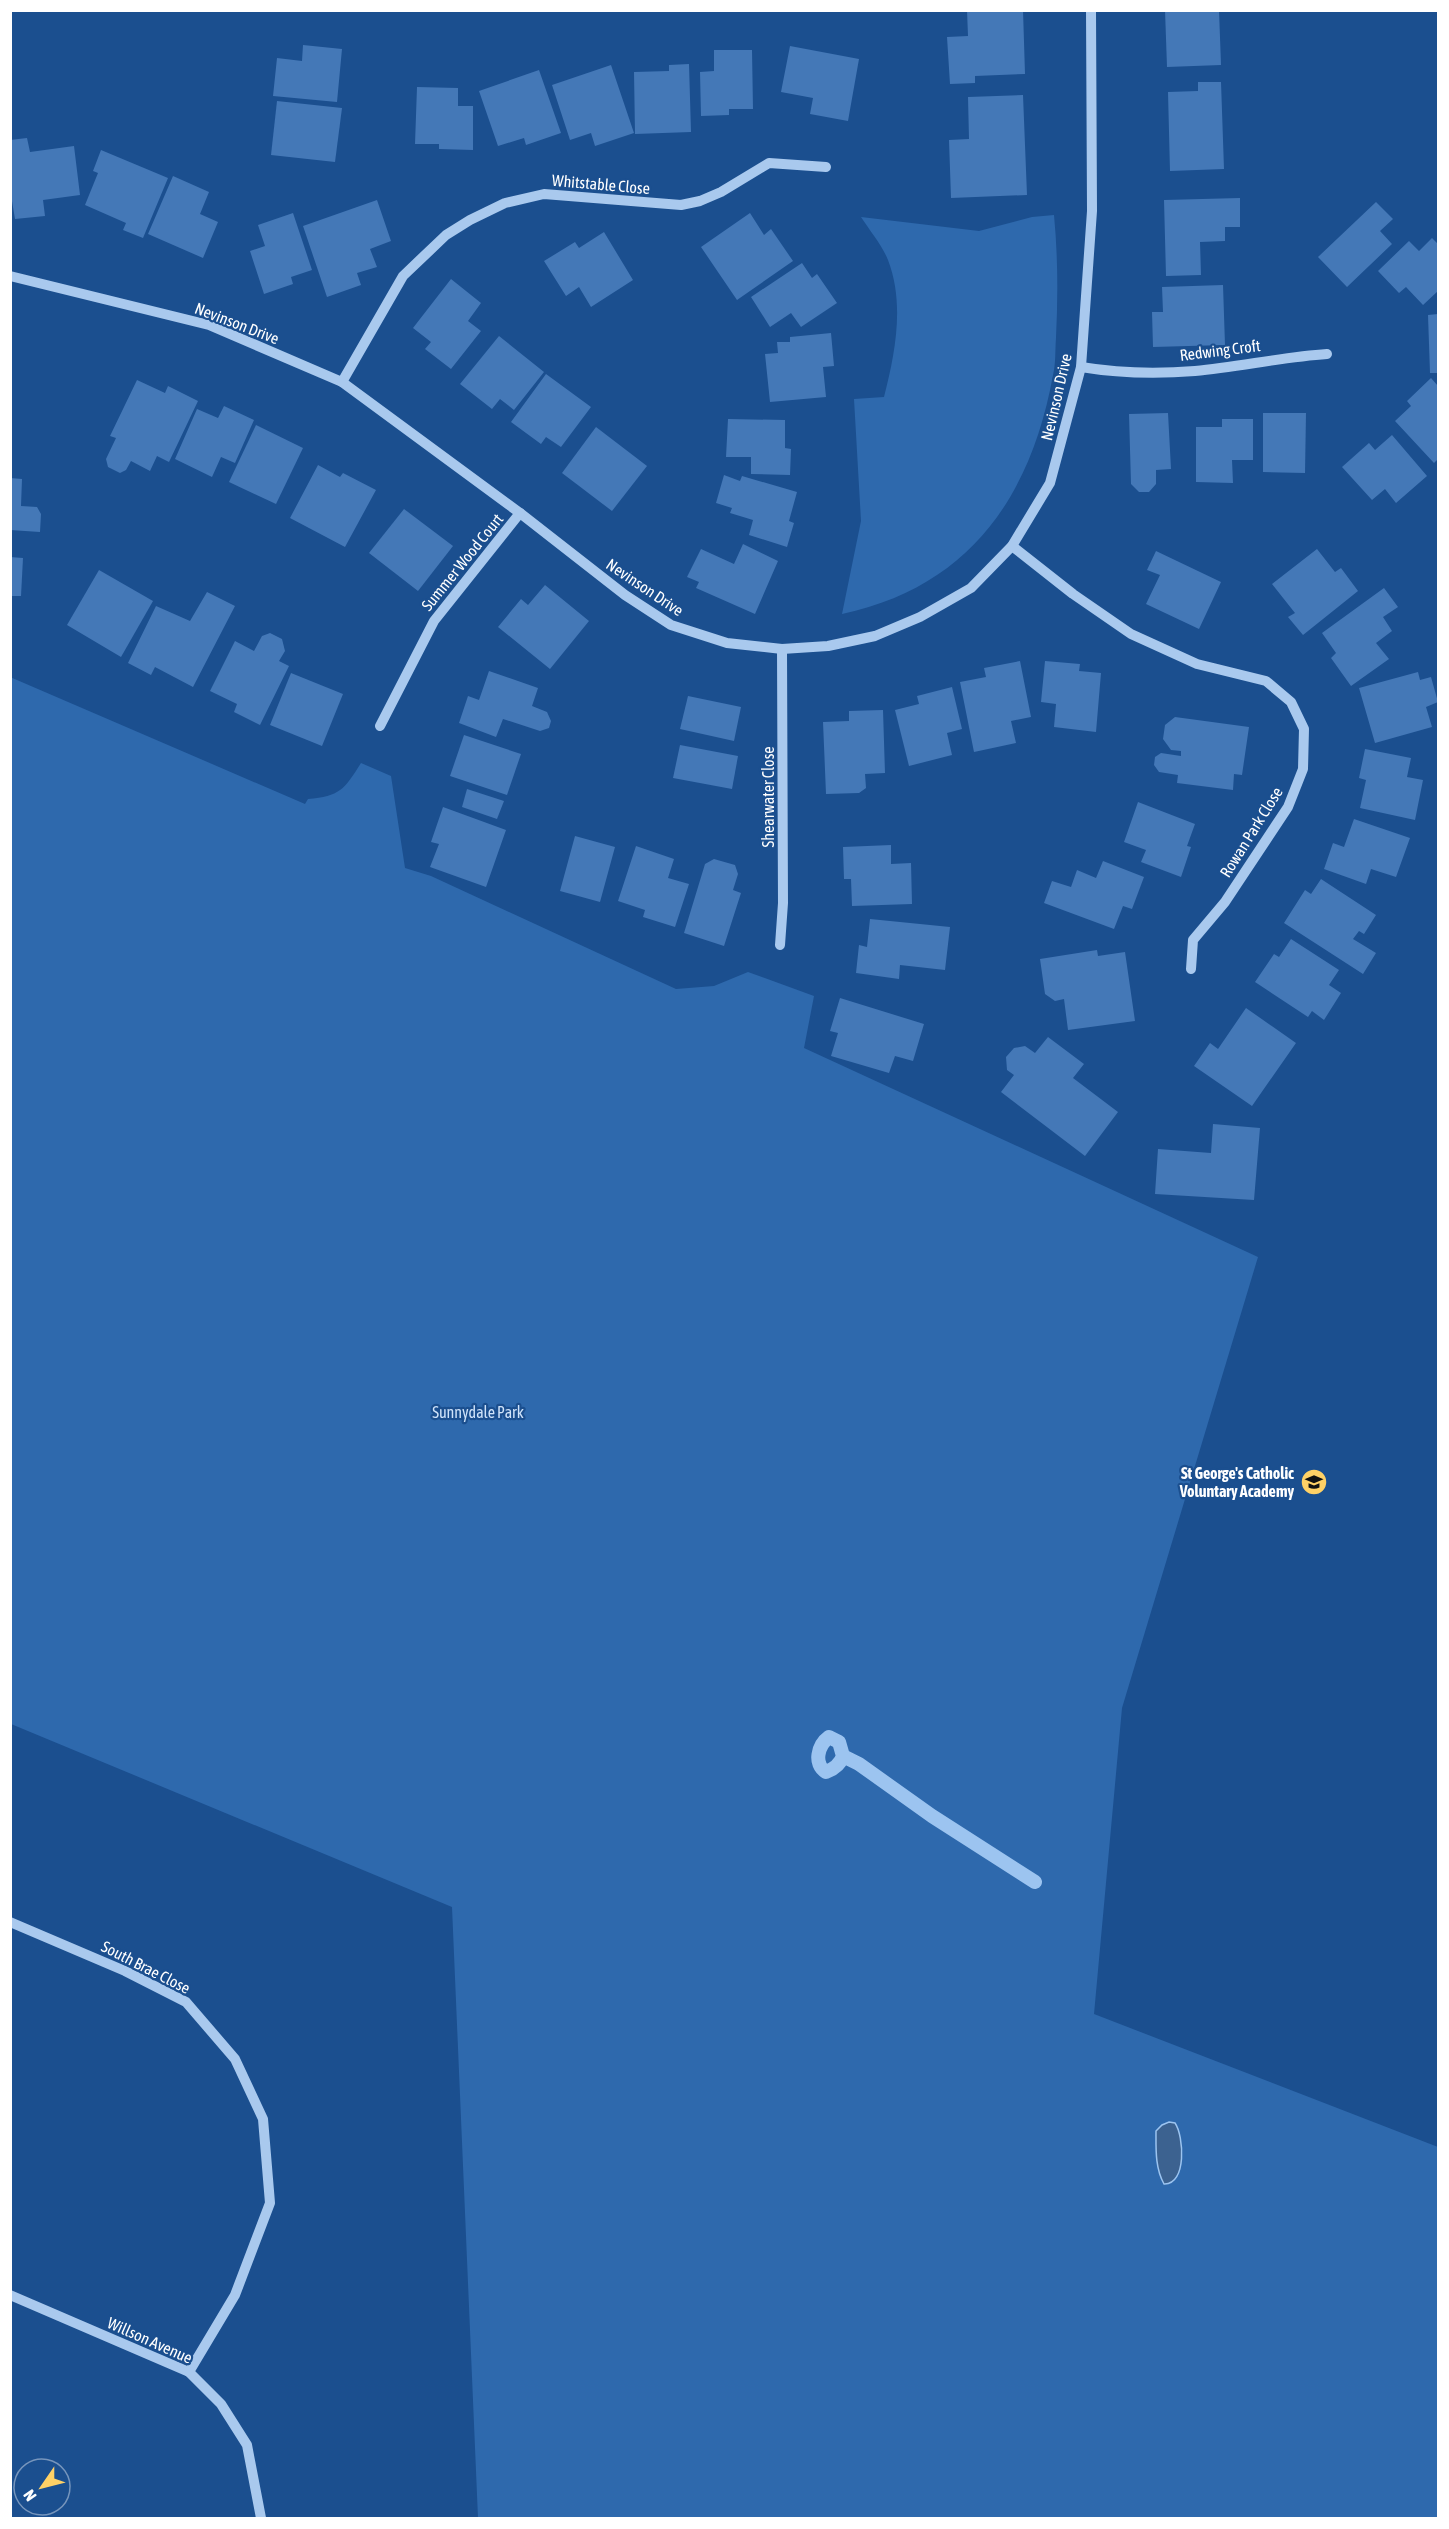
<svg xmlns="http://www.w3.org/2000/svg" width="1449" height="2529" viewBox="0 0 1449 2529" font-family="'Asap Condensed',sans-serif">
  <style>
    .green { fill: #2e69ad }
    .water { fill: #3c6290; stroke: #9cc4f0; stroke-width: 1.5 }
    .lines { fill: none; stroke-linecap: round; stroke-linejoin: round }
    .stream { stroke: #9cc4f0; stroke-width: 14 }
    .building { fill: #4478b7 }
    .minor { stroke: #a9c9ee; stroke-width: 10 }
    .labels { text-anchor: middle; stroke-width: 4.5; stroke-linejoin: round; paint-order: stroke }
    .street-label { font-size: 16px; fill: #fff; stroke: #1b4f8f }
    .park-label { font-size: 16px; fill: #cfe3fa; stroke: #1b4f8f }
    .poi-label { font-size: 16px; font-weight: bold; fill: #fff; stroke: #1b4f8f; text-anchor: end }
  </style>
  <rect width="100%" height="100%" fill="#1b4f8f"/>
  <g class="green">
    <path d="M 1054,215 C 1058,257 1058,297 1056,338 C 1055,350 1056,363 1053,375 C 1031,497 969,587 842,614 L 861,521 L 854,399 L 884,397 C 895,354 905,304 888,260 C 882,245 870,231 861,217 L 979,231 L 1032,217 Z"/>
    <path d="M 10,677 L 305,804 L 308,799 C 340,796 344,790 361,763 L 391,776 L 405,868 L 431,876 L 676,989 L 714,986 L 748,972 L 814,996 L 804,1048 L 1258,1257 L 1122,1708 L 1094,2014 L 1438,2147 L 1438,2518 L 478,2518 L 452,1907 L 11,1724 Z"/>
  </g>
  <path class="water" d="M 1169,2122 L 1175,2123 C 1184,2136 1187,2185 1164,2184 C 1155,2168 1156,2149 1156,2131 L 1162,2125 Z"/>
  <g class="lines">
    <path class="stream" d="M 843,1756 L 839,1742 L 829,1737 C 818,1745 813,1764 826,1772 C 834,1769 840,1765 843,1756 L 859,1764 L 932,1816 L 1035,1882"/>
  </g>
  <g class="building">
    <path d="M 967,10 L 1023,10 L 1025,74 L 975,76 L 975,83 L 950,84 L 947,37 L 968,36 Z"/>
    <path d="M 1165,10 L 1219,10 L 1221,65 L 1167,67 Z"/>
    <path d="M 303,45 L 342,49 L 337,102 L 273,96 L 277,58 L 302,61 Z"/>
    <path d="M 790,46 L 859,59 L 848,121 L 810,114 L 813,98 L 781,92 Z"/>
    <path d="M 714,50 L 752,50 L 753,109 L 729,109 L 729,115 L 701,116 L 700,72 L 714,71 Z"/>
    <path d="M 689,64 L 691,132 L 635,134 L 634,72 L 669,71 L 669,65 Z"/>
    <path d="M 611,65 L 634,133 L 595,146 L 591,133 L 570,140 L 552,85 Z"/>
    <path d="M 539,70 L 561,133 L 526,145 L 524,138 L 498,146 L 479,91 Z"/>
    <path d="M 1198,82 L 1221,82 L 1224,169 L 1170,171 L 1168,92 L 1198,91 Z"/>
    <path d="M 417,87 L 458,88 L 458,106 L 473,106 L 473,150 L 439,149 L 439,144 L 415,144 Z"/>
    <path d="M 1023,95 L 1027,195 L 951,198 L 949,140 L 969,139 L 968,97 Z"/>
    <path d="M 277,101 L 342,108 L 335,162 L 271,155 Z"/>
    <path d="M 27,138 L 30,152 L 74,146 L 80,195 L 43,200 L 45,216 L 15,219 L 10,189 L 10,140 Z"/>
    <path d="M 101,150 L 168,178 L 143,238 L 123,230 L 126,223 L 85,205 L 98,173 L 93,171 Z"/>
    <path d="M 173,176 L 209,192 L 200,214 L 218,222 L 203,258 L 148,234 Z"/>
    <path d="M 1240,198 L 1240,227 L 1225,227 L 1225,241 L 1200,242 L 1201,275 L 1166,276 L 1164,200 Z"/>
    <path d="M 377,200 L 391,241 L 370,249 L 377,267 L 357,273 L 361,285 L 327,297 L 303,226 Z"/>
    <path d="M 1376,202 L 1393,219 L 1380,231 L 1392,244 L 1347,287 L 1318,257 Z"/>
    <path d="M 293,213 L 312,270 L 291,277 L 293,284 L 264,294 L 250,251 L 265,246 L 258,225 Z"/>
    <path d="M 750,213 L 764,235 L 771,229 L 793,261 L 737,300 L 701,247 Z"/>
    <path d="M 604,232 L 633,280 L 591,307 L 579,287 L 566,296 L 544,261 L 575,242 L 579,248 Z"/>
    <path d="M 1432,238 L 1438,244 L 1438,291 L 1423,305 L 1406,287 L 1399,293 L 1378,271 L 1409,241 L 1419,251 Z"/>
    <path d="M 802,263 L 812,278 L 817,274 L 837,303 L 801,327 L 791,313 L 770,327 L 751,297 Z"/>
    <path d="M 451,279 L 481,303 L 468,321 L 481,331 L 451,369 L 425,349 L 431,342 L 413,328 Z"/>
    <path d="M 1223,285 L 1225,345 L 1153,347 L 1152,312 L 1163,312 L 1162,287 Z"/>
    <path d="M 1438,314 L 1438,373 L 1430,373 L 1428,315 Z"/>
    <path d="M 831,333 L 834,366 L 823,367 L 826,397 L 770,402 L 765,354 L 778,353 L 777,342 L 790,342 L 790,337 Z"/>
    <path d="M 499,336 L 544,372 L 514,410 L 500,399 L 492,409 L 460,384 Z"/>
    <path d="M 546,374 L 591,407 L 561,447 L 546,437 L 541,444 L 511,422 Z"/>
    <path d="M 1431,378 L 1438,386 L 1438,459 L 1434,463 L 1395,421 L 1411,406 L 1407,401 Z"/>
    <path d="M 137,380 L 165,393 L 168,386 L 198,401 L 169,462 L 157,456 L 150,471 L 131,461 L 126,470 L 120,473 L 108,467 L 106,459 L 116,438 L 110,436 Z"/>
    <path d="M 224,406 L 254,420 L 235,463 L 221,457 L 212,477 L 175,459 L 197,409 L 218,418 Z"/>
    <path d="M 1168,413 L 1171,469 L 1156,470 L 1156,484 L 1149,492 L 1139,492 L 1131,484 L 1129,414 Z"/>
    <path d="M 1263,413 L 1306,413 L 1305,473 L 1263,472 Z"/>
    <path d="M 728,419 L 785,420 L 785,448 L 791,449 L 790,475 L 751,474 L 751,457 L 726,457 Z"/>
    <path d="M 1222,419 L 1253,419 L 1253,460 L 1232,460 L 1233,483 L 1196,482 L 1196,427 L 1222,427 Z"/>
    <path d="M 256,425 L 303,448 L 276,504 L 229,482 Z"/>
    <path d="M 596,427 L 647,466 L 612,511 L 562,473 Z"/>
    <path d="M 1392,435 L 1427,476 L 1396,503 L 1385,489 L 1372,500 L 1342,467 L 1369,443 L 1375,450 Z"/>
    <path d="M 318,465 L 340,477 L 343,473 L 376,490 L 345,547 L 290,518 Z"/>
    <path d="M 724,475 L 740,481 L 742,476 L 797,492 L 789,521 L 794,523 L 787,547 L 749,535 L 753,520 L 730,513 L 732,508 L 716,503 Z"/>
    <path d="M 10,478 L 22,479 L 21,506 L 37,507 L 41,514 L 40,532 L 10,530 Z"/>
    <path d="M 404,509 L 453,546 L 418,591 L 369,553 Z"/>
    <path d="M 743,544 L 778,561 L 755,614 L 696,588 L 699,582 L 687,577 L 701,549 L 734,564 Z"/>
    <path d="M 1317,549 L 1335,572 L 1341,568 L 1358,591 L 1303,635 L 1288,617 L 1295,613 L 1272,584 Z"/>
    <path d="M 1156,551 L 1221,582 L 1199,629 L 1146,604 L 1160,575 L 1147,570 Z"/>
    <path d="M 10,557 L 23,558 L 21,596 L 10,596 Z"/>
    <path d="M 99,570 L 153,601 L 121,657 L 67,625 Z"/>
    <path d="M 545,585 L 589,621 L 550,669 L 498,627 L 521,599 L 528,605 Z"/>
    <path d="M 1384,588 L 1398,607 L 1383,617 L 1392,631 L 1376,643 L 1389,659 L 1351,686 L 1331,658 L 1336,653 L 1322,633 Z"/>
    <path d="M 207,592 L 235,606 L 193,687 L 155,667 L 151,675 L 128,663 L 156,606 L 190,621 Z"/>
    <path d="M 270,633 L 282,639 L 285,651 L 279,661 L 289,666 L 260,725 L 234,712 L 237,704 L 210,691 L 235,641 L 254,651 L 262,636 Z"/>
    <path d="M 1020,661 L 1031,717 L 1011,721 L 1016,743 L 974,752 L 960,682 L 986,677 L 984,668 Z"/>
    <path d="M 1045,661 L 1080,664 L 1079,671 L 1101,673 L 1096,732 L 1054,727 L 1056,704 L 1041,702 Z"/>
    <path d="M 489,671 L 538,688 L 532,706 L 547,712 L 551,721 L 549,728 L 540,731 L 503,719 L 496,737 L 459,723 L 468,696 L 479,700 Z"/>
    <path d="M 1418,672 L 1420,680 L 1431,677 L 1438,702 L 1426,707 L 1432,727 L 1375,743 L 1359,688 Z"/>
    <path d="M 291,673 L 343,694 L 322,746 L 270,725 Z"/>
    <path d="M 952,687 L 962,729 L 947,733 L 952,755 L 909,766 L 895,710 L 919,704 L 917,696 Z"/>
    <path d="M 688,696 L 741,707 L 734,741 L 680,729 Z"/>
    <path d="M 883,710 L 885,773 L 865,774 L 866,788 L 859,793 L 826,794 L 823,722 L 849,721 L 849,711 Z"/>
    <path d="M 1175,717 L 1249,727 L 1242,775 L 1234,774 L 1233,790 L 1177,783 L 1178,775 L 1159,772 L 1154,765 L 1155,757 L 1161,753 L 1181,756 L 1181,751 L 1171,750 L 1163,739 L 1165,725 Z"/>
    <path d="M 464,735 L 521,754 L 507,795 L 450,776 Z"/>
    <path d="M 680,745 L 738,756 L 732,789 L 673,778 Z"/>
    <path d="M 1365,749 L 1411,758 L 1407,777 L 1423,780 L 1415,820 L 1360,808 L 1366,780 L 1359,778 Z"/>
    <path d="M 467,789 L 504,801 L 497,819 L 462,807 Z"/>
    <path d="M 1138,802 L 1195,824 L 1187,846 L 1191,847 L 1181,877 L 1141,862 L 1146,850 L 1124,842 Z"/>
    <path d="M 443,807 L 506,830 L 486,887 L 430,867 L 439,844 L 431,842 Z"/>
    <path d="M 1354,819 L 1410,838 L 1396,877 L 1371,869 L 1366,884 L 1324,869 L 1333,843 L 1344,847 Z"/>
    <path d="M 575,836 L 615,847 L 600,902 L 560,891 Z"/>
    <path d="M 891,845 L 891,864 L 911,863 L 912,904 L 852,906 L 851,879 L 844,879 L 843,847 Z"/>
    <path d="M 636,846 L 674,859 L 668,878 L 689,884 L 675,927 L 643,917 L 645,910 L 618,901 Z"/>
    <path d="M 714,859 L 735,865 L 738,874 L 733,890 L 741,893 L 724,946 L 684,933 L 705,864 Z"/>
    <path d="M 1103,861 L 1144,877 L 1132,909 L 1123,906 L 1114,929 L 1044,903 L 1052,881 L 1071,887 L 1077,870 L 1096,878 Z"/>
    <path d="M 1321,879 L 1376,915 L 1364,934 L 1359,931 L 1353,939 L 1376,953 L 1363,974 L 1284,923 L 1305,890 L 1311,894 Z"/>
    <path d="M 870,919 L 950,927 L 945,970 L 900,965 L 899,979 L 856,973 L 859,945 L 867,947 Z"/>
    <path d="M 1291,939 L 1339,970 L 1329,985 L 1341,993 L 1324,1020 L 1312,1011 L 1308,1017 L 1255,982 L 1274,954 L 1279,957 Z"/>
    <path d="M 1097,950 L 1098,956 L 1125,952 L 1135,1021 L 1068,1030 L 1064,999 L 1055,1001 L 1045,994 L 1040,959 Z"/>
    <path d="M 840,998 L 924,1024 L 913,1061 L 895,1056 L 889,1073 L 831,1056 L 838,1033 L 830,1031 Z"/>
    <path d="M 1246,1008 L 1296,1043 L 1252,1106 L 1194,1066 L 1210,1043 L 1218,1049 Z"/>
    <path d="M 1048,1037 L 1084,1064 L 1073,1078 L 1118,1112 L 1085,1156 L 1001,1092 L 1014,1075 L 1007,1070 L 1006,1057 L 1014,1048 L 1025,1046 L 1035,1053 Z"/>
    <path d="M 1213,1124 L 1260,1128 L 1254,1200 L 1155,1194 L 1158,1149 L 1211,1153 Z"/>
  </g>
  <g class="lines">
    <g class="minor">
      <path d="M 10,276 L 209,325 L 342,382 L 520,513 L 625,595 L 671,625 L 727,643 L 782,649 L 828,646 L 875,636 L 920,617 L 971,588 L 1012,546 L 1050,483 L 1081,367 L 1092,211 L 1091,10"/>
      <path d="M 1081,367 C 1117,373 1158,374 1195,371 C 1239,367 1282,357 1327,354"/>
      <path d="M 342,382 L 403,276 L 446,235 L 470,220 L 505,203 L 544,194 L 681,205 L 700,201 L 721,192 L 769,163 L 826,167"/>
      <path d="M 1012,546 L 1073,594 L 1131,634 L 1197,664 L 1266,681 L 1291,702 L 1304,729 L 1303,769 L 1288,807 L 1225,902 L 1193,940 L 1191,969"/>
      <path d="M 380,726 L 434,621 L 520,513"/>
      <path d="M 780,945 L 783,903 L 782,649"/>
      <path d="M 10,1922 L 125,1971 L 186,2002 L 235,2059 L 263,2119 L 270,2203 L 235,2295 L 189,2372"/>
      <path d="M 10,2295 L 189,2372 L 221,2404 L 247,2445 L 261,2518"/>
    </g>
  </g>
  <defs>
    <symbol id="school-disc" viewBox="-11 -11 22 22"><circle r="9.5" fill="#ffd166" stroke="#1b4f8f"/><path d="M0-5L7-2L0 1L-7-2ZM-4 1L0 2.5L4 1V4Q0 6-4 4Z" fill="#111"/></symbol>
  </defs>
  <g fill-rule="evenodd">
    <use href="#school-disc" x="1299" y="1467" width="30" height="30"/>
  </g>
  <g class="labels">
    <g class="street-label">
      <text transform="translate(601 184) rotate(5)" y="6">Whitstable Close</text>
      <text transform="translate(237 323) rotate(21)" y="6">Nevinson Drive</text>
      <text transform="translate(1220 350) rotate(-7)" y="6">Redwing Croft</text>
      <text transform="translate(1056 397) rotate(-77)" y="6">Nevinson Drive</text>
      <text transform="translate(462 562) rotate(-51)" y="6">Summer Wood Court</text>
      <text transform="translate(645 587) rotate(34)" y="6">Nevinson Drive</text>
      <text transform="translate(768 797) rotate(-90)" y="6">Shearwater Close</text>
      <text transform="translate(1251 832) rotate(-58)" y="6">Rowan Park Close</text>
      <text transform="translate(146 1967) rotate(27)" y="6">South Brae Close</text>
      <text transform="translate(150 2340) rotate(24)" y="6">Willson Avenue</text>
    </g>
    <g class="park-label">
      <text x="478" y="1418">Sunnydale Park</text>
    </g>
    <g class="poi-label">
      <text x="1294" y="1479">St George's Catholic<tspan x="1294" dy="18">Voluntary Academy</tspan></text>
    </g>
  </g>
  <rect width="1449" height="2529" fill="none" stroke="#ffffff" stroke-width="24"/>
  <g transform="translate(42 2487) rotate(235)"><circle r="28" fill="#1b4f8f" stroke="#7695bc" stroke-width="1.5"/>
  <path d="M0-4.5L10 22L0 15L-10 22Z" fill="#ffd166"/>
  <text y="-9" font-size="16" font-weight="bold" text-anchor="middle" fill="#ffffff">N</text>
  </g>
</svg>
